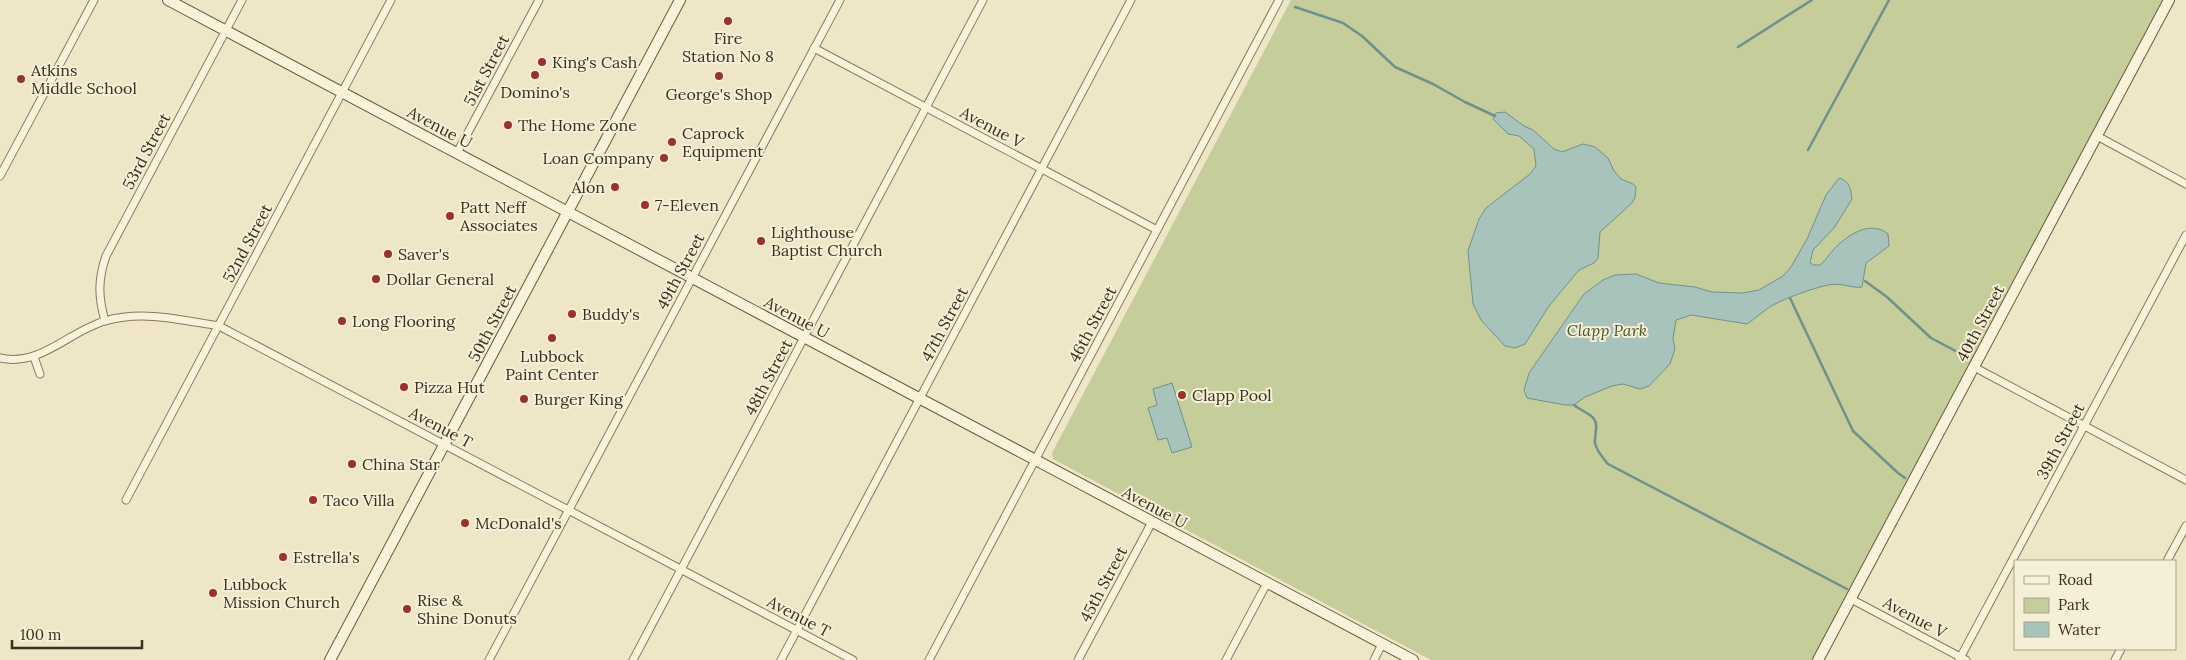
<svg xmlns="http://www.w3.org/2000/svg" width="2186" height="660" viewBox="0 0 2186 660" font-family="Lora,serif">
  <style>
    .green { fill: #c5cd9b }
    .water { fill: #a8c3bc; stroke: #6f918b }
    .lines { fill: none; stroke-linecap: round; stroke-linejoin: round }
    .stream { stroke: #6f918b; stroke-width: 2.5 }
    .street-casing { stroke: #8b785c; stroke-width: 9 }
    .secondary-casing { stroke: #6d593f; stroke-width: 12 }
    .street { stroke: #f9f2db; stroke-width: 7 }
    .secondary { stroke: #f9f2db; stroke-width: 10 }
    .poi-dot { fill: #9a312c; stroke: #f6efd7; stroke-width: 2 }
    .labels { text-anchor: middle; stroke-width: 4; stroke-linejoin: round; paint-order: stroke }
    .poi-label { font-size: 16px; fill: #3b2f20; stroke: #f6efd7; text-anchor: start }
    .street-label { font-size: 16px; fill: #3b2f20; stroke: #f6efd7 }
    .park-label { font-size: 16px; font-style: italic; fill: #495827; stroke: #f6efd7 }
  </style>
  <rect width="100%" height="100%" fill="#efe5c7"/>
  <path class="green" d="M 1291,0 L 2163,0 L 1812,660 L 1431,660 L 1053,459 L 1052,453 Z"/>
  <g class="water">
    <path d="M 1505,112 L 1524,126 L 1533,130 L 1554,149 L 1562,152 L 1583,144 L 1595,147 L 1608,158 L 1614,171 L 1621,179 L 1633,184 L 1636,187 L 1635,198 L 1632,203 L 1600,232 L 1598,258 L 1594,263 L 1579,270 L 1549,306 L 1525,344 L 1515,348 L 1505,346 L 1481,320 L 1473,304 L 1468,251 L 1479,219 L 1486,208 L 1530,174 L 1536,166 L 1534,149 L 1519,136 L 1508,134 L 1493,119 L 1496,113 Z"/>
    <path d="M 1839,178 C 1850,181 1851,190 1852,199 L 1834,228 L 1813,250 L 1810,263 L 1814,265 L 1820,265 C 1826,261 1828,255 1833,250 C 1846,236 1870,219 1888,234 L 1889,246 L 1866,263 L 1862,287 C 1854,289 1841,282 1828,285 C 1810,289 1789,297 1773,305 C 1764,310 1756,318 1747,324 L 1691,315 L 1676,320 L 1673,339 L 1675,349 L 1670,364 L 1649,386 L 1640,389 L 1623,384 L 1612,386 L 1585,397 L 1574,405 L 1565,405 L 1527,398 L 1524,390 L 1529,373 L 1584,294 L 1603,280 L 1615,275 L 1636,274 L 1659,283 L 1695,287 L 1712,292 L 1743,293 L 1759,290 L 1783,276 L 1791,267 L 1807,239 L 1826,195 Z"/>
    <path d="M 1172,383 L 1192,447 L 1172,453 L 1167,438 L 1158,440 L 1148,408 L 1157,405 L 1153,389 Z"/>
  </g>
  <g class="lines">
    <g class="stream">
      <path d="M 1295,7 L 1343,23 L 1362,36 L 1395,67 L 1433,84 L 1465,102 L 1495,116"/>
      <path d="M 1738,47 L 1812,0"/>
      <path d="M 1808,150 L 1889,0"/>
      <path d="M 1865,281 L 1887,297 L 1931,338 L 1969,358"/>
      <path d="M 1790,298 L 1853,431 L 1898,473 L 1905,478"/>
      <path d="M 1574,405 C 1580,410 1591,414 1594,419 C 1599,425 1594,436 1595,443 C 1597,452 1603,458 1608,464 L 1847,589"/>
    </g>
    <defs>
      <g id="street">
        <path d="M 814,48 L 1157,230"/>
        <path d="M 2097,136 L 2186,184"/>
        <path d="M 457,153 L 539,0"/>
        <path d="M 0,176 L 94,0"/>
        <path d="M 105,321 C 98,297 98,279 106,256 L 242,0"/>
        <path d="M 34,357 L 40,374"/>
        <path d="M 0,358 C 41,367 69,331 105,321 C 143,310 181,320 219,326 L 853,660"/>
        <path d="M 1974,367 L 2186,480"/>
        <path d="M 126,500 L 391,0"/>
        <path d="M 2167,561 L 2186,526"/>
        <path d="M 1851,599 L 1966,660"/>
        <path d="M 489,660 L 840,0"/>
        <path d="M 633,660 L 983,0"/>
        <path d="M 781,660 L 1131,0"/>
        <path d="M 929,660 L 1279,0"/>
        <path d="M 1078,660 L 1152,522"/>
        <path d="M 1226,660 L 1267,583"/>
        <path d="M 1374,660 L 1382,644"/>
        <path d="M 1959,660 L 2186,235"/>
        <path d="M 2115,660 L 2121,649"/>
      </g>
      <g id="secondary">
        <path d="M 168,0 L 1413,660"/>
        <path d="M 330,660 L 680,0"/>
        <path d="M 1818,660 L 2169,0"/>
      </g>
    </defs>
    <use href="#street" class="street-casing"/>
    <use href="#secondary" class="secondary-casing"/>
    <use href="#street" class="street"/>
    <use href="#secondary" class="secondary"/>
  </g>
  <g class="poi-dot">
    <circle cx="728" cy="21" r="5"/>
    <circle cx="542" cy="62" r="5"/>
    <circle cx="535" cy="75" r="5"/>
    <circle cx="719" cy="76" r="5"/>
    <circle cx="21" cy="79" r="5"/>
    <circle cx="508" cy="125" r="5"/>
    <circle cx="672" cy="142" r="5"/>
    <circle cx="664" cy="158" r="5"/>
    <circle cx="615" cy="187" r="5"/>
    <circle cx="645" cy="205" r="5"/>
    <circle cx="450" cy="216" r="5"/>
    <circle cx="761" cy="241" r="5"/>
    <circle cx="388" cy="254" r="5"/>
    <circle cx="376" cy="279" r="5"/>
    <circle cx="572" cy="314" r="5"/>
    <circle cx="342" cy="321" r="5"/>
    <circle cx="552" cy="338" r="5"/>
    <circle cx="404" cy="387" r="5"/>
    <circle cx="1182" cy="395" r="5"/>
    <circle cx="524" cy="399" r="5"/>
    <circle cx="352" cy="464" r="5"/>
    <circle cx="313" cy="500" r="5"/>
    <circle cx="465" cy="523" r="5"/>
    <circle cx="283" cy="557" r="5"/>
    <circle cx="213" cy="593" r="5"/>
    <circle cx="407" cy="609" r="5"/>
  </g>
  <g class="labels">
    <g class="poi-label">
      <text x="728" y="44" text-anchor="middle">Fire<tspan x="728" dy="18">Station No 8</tspan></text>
      <text x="552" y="68">King's Cash</text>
      <text x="31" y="76">Atkins<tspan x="31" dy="18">Middle School</tspan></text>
      <text x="535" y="98" text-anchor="middle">Domino's</text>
      <text x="719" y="100" text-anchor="middle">George's Shop</text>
      <text x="518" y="131">The Home Zone</text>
      <text x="682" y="139">Caprock<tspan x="682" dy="18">Equipment</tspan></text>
      <text x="654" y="164" text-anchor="end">Loan Company</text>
      <text x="605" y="193" text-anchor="end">Alon</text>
      <text x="655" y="211">7-Eleven</text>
      <text x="460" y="213">Patt Neff<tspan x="460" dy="18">Associates</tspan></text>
      <text x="771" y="238">Lighthouse<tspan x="771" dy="18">Baptist Church</tspan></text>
      <text x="398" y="260">Saver's</text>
      <text x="386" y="285">Dollar General</text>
      <text x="582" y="320">Buddy's</text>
      <text x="352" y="327">Long Flooring</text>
      <text x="552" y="362" text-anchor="middle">Lubbock<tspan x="552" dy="18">Paint Center</tspan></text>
      <text x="414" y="393">Pizza Hut</text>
      <text x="1192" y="401">Clapp Pool</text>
      <text x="534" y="405">Burger King</text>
      <text x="362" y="470">China Star</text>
      <text x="323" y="506">Taco Villa</text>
      <text x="475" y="529">McDonald's</text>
      <text x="293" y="563">Estrella's</text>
      <text x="223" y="590">Lubbock<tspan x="223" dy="18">Mission Church</tspan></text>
      <text x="417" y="606">Rise &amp;<tspan x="417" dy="18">Shine Donuts</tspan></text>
    </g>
    <g class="street-label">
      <text transform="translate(486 70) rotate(-62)" y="6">51st Street</text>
      <text transform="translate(440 127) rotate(28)" y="6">Avenue U</text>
      <text transform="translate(992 127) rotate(28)" y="6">Avenue V</text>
      <text transform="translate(146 151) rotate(-62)" y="6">53rd Street</text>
      <text transform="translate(247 243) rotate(-62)" y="6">52nd Street</text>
      <text transform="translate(680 271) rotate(-62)" y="6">49th Street</text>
      <text transform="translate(797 317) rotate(28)" y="6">Avenue U</text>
      <text transform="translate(492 323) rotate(-62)" y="6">50th Street</text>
      <text transform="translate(1980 323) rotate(-62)" y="6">40th Street</text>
      <text transform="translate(944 324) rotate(-62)" y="6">47th Street</text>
      <text transform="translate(1092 324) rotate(-62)" y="6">46th Street</text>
      <text transform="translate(768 377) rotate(-62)" y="6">48th Street</text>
      <text transform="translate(441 427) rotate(28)" y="6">Avenue T</text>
      <text transform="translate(2060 441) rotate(-62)" y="6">39th Street</text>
      <text transform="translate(1155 507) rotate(28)" y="6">Avenue U</text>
      <text transform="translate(1103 584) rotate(-62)" y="6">45th Street</text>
      <text transform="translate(799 616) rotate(28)" y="6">Avenue T</text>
      <text transform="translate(1915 617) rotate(28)" y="6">Avenue V</text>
    </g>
    <g class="park-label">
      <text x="1607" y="336">Clapp Park</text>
    </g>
  </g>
  <rect x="2014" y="560" width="162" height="90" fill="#f6efd7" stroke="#aba28e"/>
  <rect x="2024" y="576" width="25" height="8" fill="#f9f2db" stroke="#aba28e"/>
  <text x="2058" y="585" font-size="15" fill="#3b2f20">Road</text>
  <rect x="2024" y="598" width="25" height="15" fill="#c5cd9b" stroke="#aba28e"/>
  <text x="2058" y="610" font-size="15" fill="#3b2f20">Park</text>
  <rect x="2024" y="622" width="25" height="15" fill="#a8c3bc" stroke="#aba28e"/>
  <text x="2058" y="635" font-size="15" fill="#3b2f20">Water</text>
  <path d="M12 640v8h130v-8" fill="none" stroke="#3b2f20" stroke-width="2.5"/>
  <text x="20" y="640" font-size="15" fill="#3b2f20" stroke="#f6efd7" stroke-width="4" paint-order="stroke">100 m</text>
</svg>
